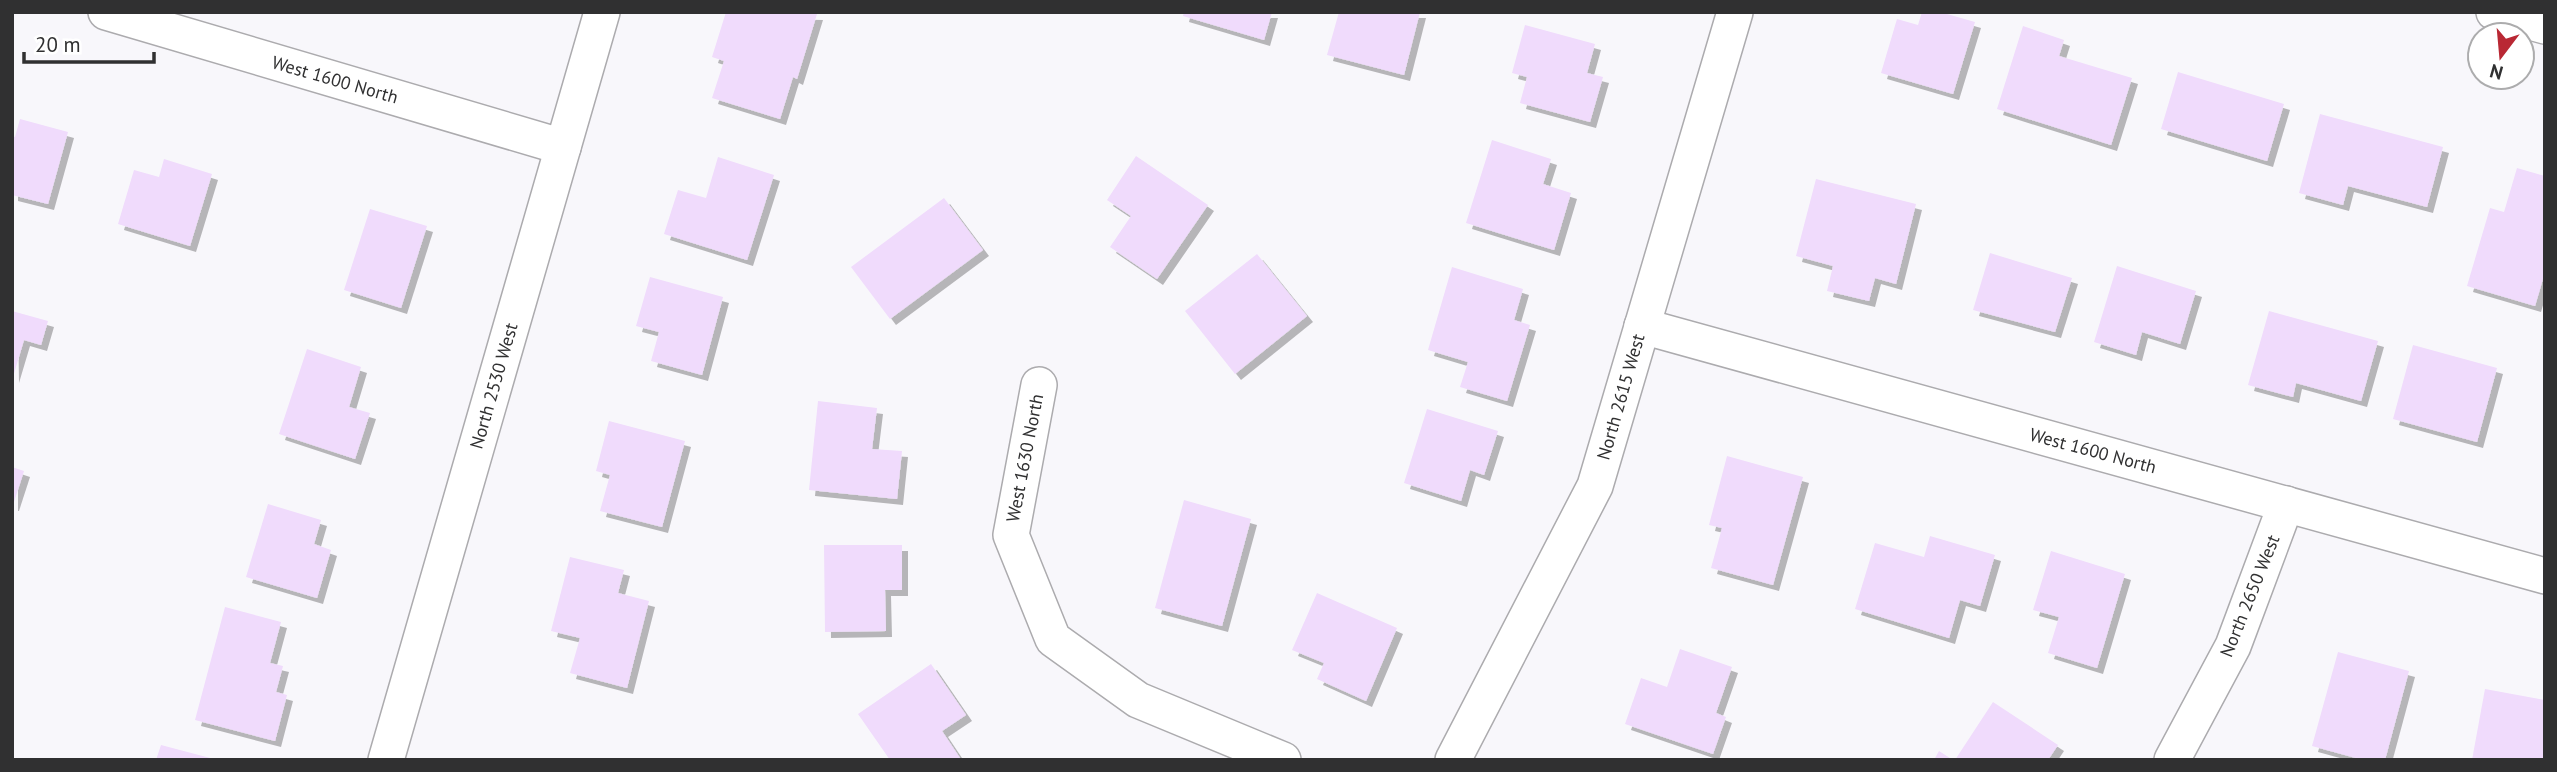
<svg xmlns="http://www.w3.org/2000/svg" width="2557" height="772" viewBox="0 0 2557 772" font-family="'PT Sans',sans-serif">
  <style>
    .building { fill: #f0dbfc; filter: url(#shadow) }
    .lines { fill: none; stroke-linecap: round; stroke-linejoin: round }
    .minor-casing { stroke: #acabae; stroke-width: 38 }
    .minor { stroke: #fff; stroke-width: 35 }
    .labels { text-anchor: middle; stroke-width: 6; stroke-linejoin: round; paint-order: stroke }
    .street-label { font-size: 18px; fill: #303031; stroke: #fff }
  </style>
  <defs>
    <filter id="shadow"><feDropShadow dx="6" dy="6" stdDeviation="0" flood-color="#0004"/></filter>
  </defs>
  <rect width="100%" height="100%" fill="#f8f7fb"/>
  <g class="building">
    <path d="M 726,12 L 817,14 L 797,79 L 793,77 L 780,119 L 712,98 L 724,61 L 712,57 Z"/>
    <path d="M 1184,12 L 1272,12 L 1264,40 L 1183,16 Z"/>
    <path d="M 1339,12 L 1420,12 L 1404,75 L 1327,55 Z"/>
    <path d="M 1922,12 L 1940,12 L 1975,22 L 1953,94 L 1881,73 L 1897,19 L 1918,25 Z"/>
    <path d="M 1525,25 L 1595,44 L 1587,73 L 1603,77 L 1590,122 L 1520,103 L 1527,77 L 1512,73 Z"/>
    <path d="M 2023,26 L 2064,40 L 2059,56 L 2132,78 L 2111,145 L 1997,109 Z"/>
    <path d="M 2178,72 L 2284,104 L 2267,161 L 2161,129 Z"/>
    <path d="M 2320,114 L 2443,147 L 2427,207 L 2348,186 L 2343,205 L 2299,193 Z"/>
    <path d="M 20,119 L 68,132 L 48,204 L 12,195 L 12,136 L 15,137 Z"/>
    <path d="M 1492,140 L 1551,159 L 1543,184 L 1571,193 L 1554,250 L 1466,223 Z"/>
    <path d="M 1136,156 L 1208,205 L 1157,279 L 1110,247 L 1131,216 L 1107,200 Z"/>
    <path d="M 718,157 L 774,175 L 747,260 L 664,234 L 678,190 L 706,198 Z"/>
    <path d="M 164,159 L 212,174 L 190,246 L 118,224 L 134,170 L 159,177 Z"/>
    <path d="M 2517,168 L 2545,176 L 2545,272 L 2535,306 L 2467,286 L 2490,208 L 2504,212 Z"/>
    <path d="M 1816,179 L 1916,204 L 1896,284 L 1875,278 L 1869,301 L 1827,291 L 1833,266 L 1796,256 Z"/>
    <path d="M 944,198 L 983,250 L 890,319 L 851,267 Z"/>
    <path d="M 370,209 L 427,226 L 401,308 L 344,290 Z"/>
    <path d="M 1990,253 L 2072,278 L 2055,332 L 1973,310 Z"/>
    <path d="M 1257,254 L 1307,316 L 1235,374 L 1185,311 Z"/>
    <path d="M 2117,266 L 2196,291 L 2180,344 L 2142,332 L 2136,355 L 2094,342 Z"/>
    <path d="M 1452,267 L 1523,289 L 1514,320 L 1530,325 L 1507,401 L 1460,387 L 1468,362 L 1428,350 Z"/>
    <path d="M 650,277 L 723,297 L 702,375 L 651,361 L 659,332 L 636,326 Z"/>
    <path d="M 12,311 L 48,321 L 41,345 L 24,340 L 13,377 Z"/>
    <path d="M 2269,311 L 2378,341 L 2361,401 L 2296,383 L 2293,397 L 2248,385 Z"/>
    <path d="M 2413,345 L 2497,368 L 2477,442 L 2393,419 Z"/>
    <path d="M 307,349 L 361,367 L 349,407 L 370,413 L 355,459 L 279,434 Z"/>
    <path d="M 818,401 L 877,408 L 872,449 L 902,451 L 897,499 L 809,490 Z"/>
    <path d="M 1427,409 L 1498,431 L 1484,475 L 1470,470 L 1461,501 L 1404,483 Z"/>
    <path d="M 609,421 L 685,441 L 662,527 L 600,511 L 610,475 L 596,471 Z"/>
    <path d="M 1727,456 L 1803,477 L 1773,585 L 1711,568 L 1722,528 L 1709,525 Z"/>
    <path d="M 12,467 L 24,471 L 13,505 L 12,505 Z"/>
    <path d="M 1184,500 L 1251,519 L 1222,626 L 1155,608 Z"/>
    <path d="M 268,504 L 321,520 L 314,544 L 331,550 L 317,598 L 246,577 Z"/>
    <path d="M 1930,536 L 1995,555 L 1980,606 L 1960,600 L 1949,638 L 1855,609 L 1875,543 L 1924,557 Z"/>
    <path d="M 824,545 L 902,545 L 902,590 L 885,590 L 886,631 L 825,632 Z"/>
    <path d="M 2051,551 L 2125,574 L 2097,668 L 2048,653 L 2059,617 L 2033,610 Z"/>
    <path d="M 570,557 L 624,570 L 618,593 L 649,601 L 627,688 L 570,673 L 580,638 L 551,631 Z"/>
    <path d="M 1317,593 L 1397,628 L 1366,701 L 1317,679 L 1324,663 L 1292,650 Z"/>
    <path d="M 225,607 L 281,622 L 270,663 L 283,666 L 276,692 L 287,695 L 275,741 L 195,720 Z"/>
    <path d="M 1680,649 L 1732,667 L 1716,713 L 1726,717 L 1713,754 L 1625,724 L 1641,678 L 1667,687 Z"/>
    <path d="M 2338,652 L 2409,671 L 2385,760 L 2363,760 L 2312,746 Z"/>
    <path d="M 931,664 L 966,715 L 942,731 L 960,758 L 890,760 L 858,714 Z"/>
    <path d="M 2485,689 L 2545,700 L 2545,760 L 2472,760 Z"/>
    <path d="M 1993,702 L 2058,745 L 2048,760 L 1955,760 Z"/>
    <path d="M 161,745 L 214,759 L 214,760 L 156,760 Z"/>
    <path d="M 1939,751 L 1953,760 L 1934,760 Z"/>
  </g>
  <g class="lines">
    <defs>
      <g id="minor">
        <path d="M 106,12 L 563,147"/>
        <path d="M 2494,12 L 2545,26"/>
        <path d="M 1642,326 L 2545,576"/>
        <path d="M 1039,385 L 1011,535 L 1053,639 L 1138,700 L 1283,760"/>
        <path d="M 386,760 L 602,12"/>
        <path d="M 1453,760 L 1595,486 L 1735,12"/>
        <path d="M 2172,760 L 2233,646 L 2286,504"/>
      </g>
    </defs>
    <use href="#minor" class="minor-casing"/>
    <use href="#minor" class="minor"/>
  </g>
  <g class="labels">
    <g class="street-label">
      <text transform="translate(335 80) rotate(16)" y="6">West 1600 North</text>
      <text transform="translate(494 386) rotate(-74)" y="6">North 2530 West</text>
      <text transform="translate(1621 397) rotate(-74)" y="6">North 2615 West</text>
      <text transform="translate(2093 451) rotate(15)" y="6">West 1600 North</text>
      <text transform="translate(1025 458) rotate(-79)" y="6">West 1630 North</text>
      <text transform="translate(2250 596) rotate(-68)" y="6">North 2650 West</text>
    </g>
  </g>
  <rect width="2557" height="772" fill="none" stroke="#303031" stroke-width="28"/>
  <g transform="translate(2501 56) rotate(196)"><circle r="33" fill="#ffffff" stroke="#acacad" stroke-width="2"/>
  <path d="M0-5L12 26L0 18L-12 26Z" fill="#b92834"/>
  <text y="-10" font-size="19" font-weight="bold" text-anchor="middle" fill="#303031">N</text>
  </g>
  <path d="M24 52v10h130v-10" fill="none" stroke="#303031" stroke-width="3.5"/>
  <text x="35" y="52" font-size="21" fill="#303031" stroke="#ffffff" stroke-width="5" paint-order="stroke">20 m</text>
</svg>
